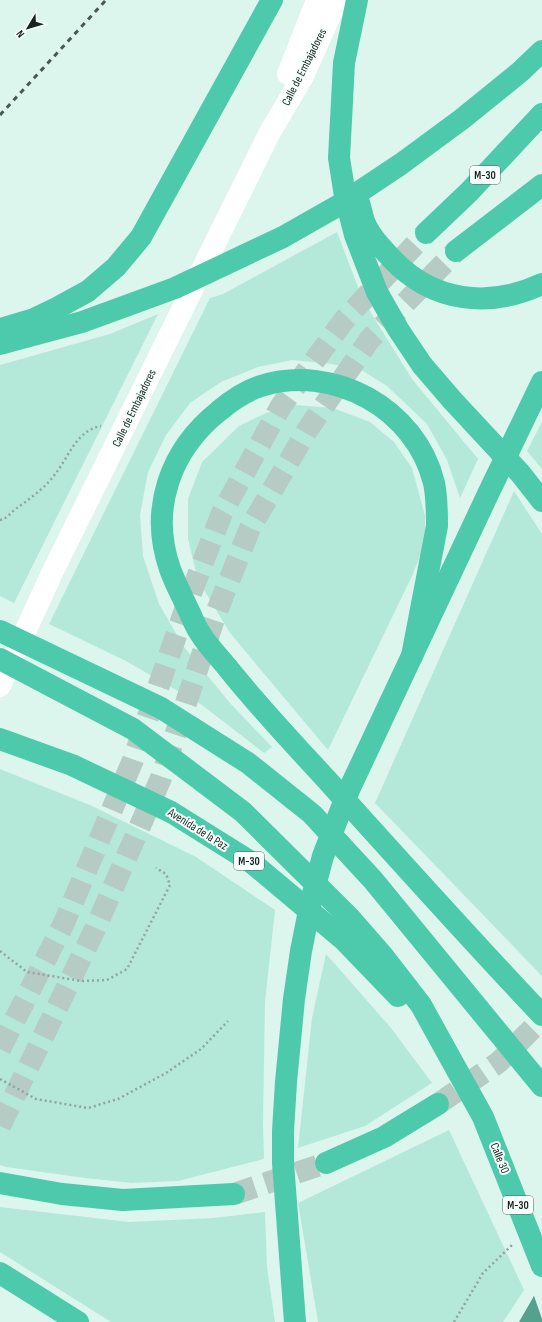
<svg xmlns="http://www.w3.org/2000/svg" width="542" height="1322" viewBox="0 0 542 1322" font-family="'Sofia Sans Condensed',sans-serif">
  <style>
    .green { fill: #b4e9d9 }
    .water { fill: #55a18d }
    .pier { fill: #dcf5ed }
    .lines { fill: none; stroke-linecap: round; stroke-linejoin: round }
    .motorway-tunnel { stroke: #b5cbc4; stroke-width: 22; stroke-dasharray: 22 11; stroke-linecap: butt }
    .path { stroke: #91a49e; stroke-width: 2.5; stroke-dasharray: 2 3; stroke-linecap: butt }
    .secondary { stroke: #fff; stroke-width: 22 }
    .motorway { stroke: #4dcaab; stroke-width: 22 }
    .rail { stroke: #4a5753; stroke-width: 3; stroke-dasharray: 5 5; stroke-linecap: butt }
    .labels { text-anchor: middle; stroke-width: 4; stroke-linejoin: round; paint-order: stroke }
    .shield { fill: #f5fffb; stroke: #5b6562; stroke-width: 1 }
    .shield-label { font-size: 11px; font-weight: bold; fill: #192320 }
    .street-label { font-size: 12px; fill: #192320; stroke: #f5fffb }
  </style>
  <rect width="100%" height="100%" fill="#dcf5ed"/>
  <g class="green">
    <path d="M 337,232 L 363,300 L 412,379 L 478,459 L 460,498 L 447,460 L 427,424 L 387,386 L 363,371 L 332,364 L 292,360 L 258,367 L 221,382 L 190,403 L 166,435 L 148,472 L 140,515 L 143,556 L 159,604 L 184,647 L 230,703 L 272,747 L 264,753 L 202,705 L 126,661 L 49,624 L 210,298 L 223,294 Z"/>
    <path d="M 158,314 L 14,603 L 0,596 L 0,365 L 110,334 Z"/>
    <path d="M 296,405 L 333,408 L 370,422 L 394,442 L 412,468 L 425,516 L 425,544 L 412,576 L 328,750 L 230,633 L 198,580 L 188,539 L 188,499 L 202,462 L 239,426 L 266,413 Z"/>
    <path d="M 542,422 L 542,469 L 527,451 Z"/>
    <path d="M 514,491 L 542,534 L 542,976 L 375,803 Z"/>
    <path d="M 0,769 L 90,805 L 196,857 L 275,910 L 265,1002 L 263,1123 L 264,1159 L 178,1181 L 132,1183 L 85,1178 L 6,1167 L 0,1165 Z"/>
    <path d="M 326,954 L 391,1028 L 432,1083 L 365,1126 L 298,1148 L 312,1018 Z"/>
    <path d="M 449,1130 L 524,1290 L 503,1322 L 318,1322 L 298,1203 Z"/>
    <path d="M 0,1207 L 129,1222 L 213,1218 L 265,1212 L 267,1267 L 275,1322 L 111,1322 L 0,1252 Z"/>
  </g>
  <path class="water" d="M 542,1282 L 542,1322 L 519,1322 Z"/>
  <path class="pier" d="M 542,1280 L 542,1319 L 533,1293 Z"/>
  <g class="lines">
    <g class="motorway-tunnel">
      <path d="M 0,1049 L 64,923 L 133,760 L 188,601 L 222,513 L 281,406 L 345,319 L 426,233"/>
      <path d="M 438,1104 L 499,1062 L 542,1019"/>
      <path d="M 0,1126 L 95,929 L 161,778 L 215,616 L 250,528 L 308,429 L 370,339 L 456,251"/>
      <path d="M 234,1194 L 326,1163"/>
    </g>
    <g class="path">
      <path d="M 0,520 C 7,519 11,512 17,508 C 31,498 46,487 56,473 C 69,456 77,430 101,426"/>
      <path d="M 0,951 L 27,972 L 81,981 L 107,980 L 127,969 L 170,885 L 166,874 L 156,868"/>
      <path d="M 0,1079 L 36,1099 L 88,1108 L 118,1099 L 166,1073 L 201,1049 L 228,1021"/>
      <path d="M 454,1322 L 483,1273 L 512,1245"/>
    </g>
    <g class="secondary">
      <path d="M 288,74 L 317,0"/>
      <path d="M 0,686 L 53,571 L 270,132 L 302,78 L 337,0"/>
    </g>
    <g class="motorway">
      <path d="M 357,0 L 344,63 L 339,158 L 345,196 L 355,235 L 377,292 L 398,329 L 422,365 L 453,401 L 520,473 L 542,501"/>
      <path d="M 359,203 C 361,209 362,215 364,221 C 369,235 381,247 391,258 C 432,302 489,309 542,284"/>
      <path d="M 426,233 L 469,192 L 542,114"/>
      <path d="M 456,251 L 542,185"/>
      <path d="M 4,328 L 34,319 L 57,308 L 88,291 L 116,267 L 141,237 L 272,0"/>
      <path d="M 0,344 L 82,322 L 175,288 L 283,237 L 341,204 L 401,164 L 462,119 L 520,72 L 542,51"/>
      <path d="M 0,631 L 161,708 L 248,763 L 312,814 L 373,880 L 542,1086"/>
      <path d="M 412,656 L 437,526 C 437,512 437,497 434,483 C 416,409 334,363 261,386 C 245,391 232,400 219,411 C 170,450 149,509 170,569 C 175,583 182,596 188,609 C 192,617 195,626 200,633 C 207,645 218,656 227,667 C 258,706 293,743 327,780 C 398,859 469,938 542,1015"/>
      <path d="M 0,659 L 133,729 L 243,812 L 349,917 L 383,956 L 421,1005 L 448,1054 L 483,1117 L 542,1266"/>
      <path d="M 0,739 L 72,765 L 171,812 L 251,862 L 344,940 L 398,996"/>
      <path d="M 326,1163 L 384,1137 L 438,1104"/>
      <path d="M 0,1183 L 62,1194 L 123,1200 L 234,1194"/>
      <path d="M 0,1273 L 78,1322"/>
      <path d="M 295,1322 L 283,1163 L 283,1131 L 286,1082 L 294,999 L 301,951 L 311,901 L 323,856 L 347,794 L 488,494 L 542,382"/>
    </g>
    <path class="rail" d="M 0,115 L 106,0"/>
  </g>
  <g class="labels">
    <g class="shield">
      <rect x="470" y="166" width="30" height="18" rx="3"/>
      <rect x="234" y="852" width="30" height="18" rx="3"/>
      <rect x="503" y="1196" width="30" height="18" rx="3"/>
    </g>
    <g class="shield-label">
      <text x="485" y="179">M-30</text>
      <text x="249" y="865">M-30</text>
      <text x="518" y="1209">M-30</text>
    </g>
    <g class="street-label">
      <text transform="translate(304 67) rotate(-63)" y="4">Calle de Embajadores</text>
      <text transform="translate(134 408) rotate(-64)" y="4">Calle de Embajadores</text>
      <text transform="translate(198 829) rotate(32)" y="4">Avenida de la Paz</text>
      <text transform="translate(500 1158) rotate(68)" y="4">Calle 30</text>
    </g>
  </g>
  <g transform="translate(28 28) rotate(232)" stroke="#f5fffb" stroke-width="3" paint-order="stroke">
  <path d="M0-3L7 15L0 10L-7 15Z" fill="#192320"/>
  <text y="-6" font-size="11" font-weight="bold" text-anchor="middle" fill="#192320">N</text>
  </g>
</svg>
